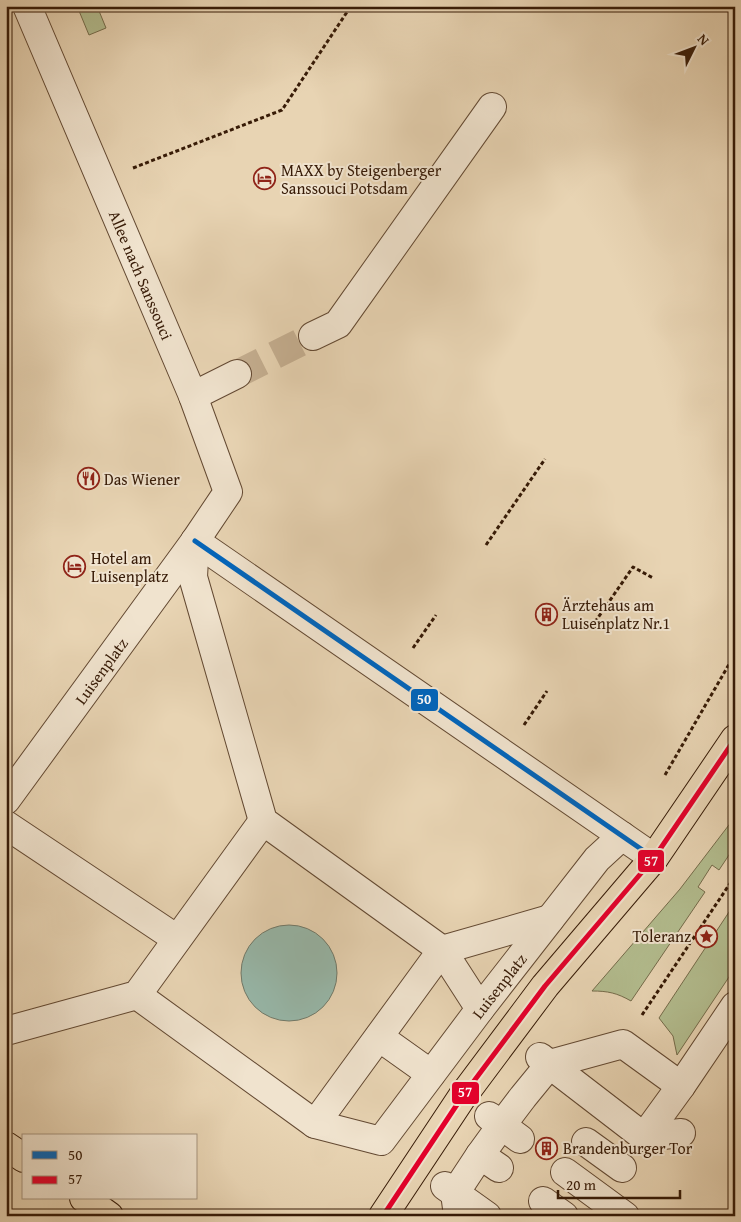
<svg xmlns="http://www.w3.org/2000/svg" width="741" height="1222" viewBox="0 0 741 1222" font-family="'Gentium Book Plus',serif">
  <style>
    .green { fill: #b3bd8f; stroke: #756c4b }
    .water { fill: #97b8aa; stroke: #717969 }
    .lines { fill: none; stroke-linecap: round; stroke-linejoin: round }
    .minor-tunnel { stroke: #c5af91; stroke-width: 28; stroke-dasharray: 28 14; stroke-linecap: butt }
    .minor-casing { stroke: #634932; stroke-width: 30 }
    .major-casing { stroke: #371b07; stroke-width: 30 }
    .path { stroke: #371b07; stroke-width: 3; stroke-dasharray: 4 2.5; stroke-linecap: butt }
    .minor { stroke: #f0e3ce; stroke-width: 28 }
    .major { stroke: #e8d4b3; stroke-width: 28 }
    .bus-1-casing { stroke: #f0e3ce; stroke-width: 9 }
    .bus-2-casing { stroke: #f0e3ce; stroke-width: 9 }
    .bus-1 { stroke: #0065bd; stroke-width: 5 }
    .bus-2 { stroke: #e4002b; stroke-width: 5 }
    .labels { text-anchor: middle; stroke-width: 4; stroke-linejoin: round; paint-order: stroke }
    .poi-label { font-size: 16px; fill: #371b07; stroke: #f0e3ce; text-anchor: start }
    .street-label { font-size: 16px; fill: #371b07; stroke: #f0e3ce }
    .line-badge { stroke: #f0e3ce; stroke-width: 2 }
    .badge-label { font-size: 14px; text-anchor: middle; font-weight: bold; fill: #fff }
  </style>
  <rect width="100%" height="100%" fill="#e8d4b3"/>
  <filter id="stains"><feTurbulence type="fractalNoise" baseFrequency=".004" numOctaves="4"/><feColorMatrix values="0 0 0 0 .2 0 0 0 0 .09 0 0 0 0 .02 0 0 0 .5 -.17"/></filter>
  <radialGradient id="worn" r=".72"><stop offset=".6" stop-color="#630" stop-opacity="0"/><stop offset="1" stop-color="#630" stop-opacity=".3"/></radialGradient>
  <g class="green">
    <path d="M 77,6 L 97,6 L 106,28 L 89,35 Z"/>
    <path d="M 735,817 L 735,846 L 719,870 L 712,865 L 698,887 L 705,892 L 631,1001 C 617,993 608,991 592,991 L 680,889 Z"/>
    <path d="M 731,909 L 735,912 L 735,968 L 677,1055 L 673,1036 L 659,1018 Z"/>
  </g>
  <circle class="water" cx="289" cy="973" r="48"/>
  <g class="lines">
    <path class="minor-tunnel" d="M 237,374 L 313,336"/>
    <defs>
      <g id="minor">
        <path d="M 313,336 L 338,324 L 492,107"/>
        <path d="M 193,396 L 237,374"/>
        <path d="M 195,541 L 193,577 L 263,821 L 442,950 L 480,1009"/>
        <path d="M 195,541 L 654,858"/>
        <path d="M 6,800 L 195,541 L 228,492 L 193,396 L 27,6"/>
        <path d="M 6,825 L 177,939"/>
        <path d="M 137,995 L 315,1124 L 381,1141 L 480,1009 L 597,859 L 622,836"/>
        <path d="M 6,1031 L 137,995 L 263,821"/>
        <path d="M 379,1037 L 431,1074"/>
        <path d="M 540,1057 L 644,1137 L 681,1133"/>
        <path d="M 489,1116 L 520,1139"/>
        <path d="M 315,1124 L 442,950 L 550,919"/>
        <path d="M 644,1137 L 681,1086 L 735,1006"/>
        <path d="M 586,1142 L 622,1168"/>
        <path d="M 480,1155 L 499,1168"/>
        <path d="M 565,1172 L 625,1216"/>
        <path d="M 445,1186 L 487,1216"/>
        <path d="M 543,1201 L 564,1216"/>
        <path d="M 458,1216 L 455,1193 L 480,1155 L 501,1126 L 523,1097 L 550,1064 L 623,1044 L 681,1086"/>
      </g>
      <g id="major">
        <path d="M 6,1146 L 24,1158"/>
        <path d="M 84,1198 L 109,1216"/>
        <path d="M 383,1216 L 462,1097 L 545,986 L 654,858 L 735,739"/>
      </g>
    </defs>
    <use href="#minor" class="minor-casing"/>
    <use href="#major" class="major-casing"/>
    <g class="path">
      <path d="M 133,168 L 282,110 L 351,6"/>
      <path d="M 486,545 L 545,459"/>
      <path d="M 595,622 L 633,567 L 653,578"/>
      <path d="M 413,648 L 436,615"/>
      <path d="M 524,725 L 547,691"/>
      <path d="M 665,775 L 735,654"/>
      <path d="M 642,1015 L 735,876"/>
    </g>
    <use href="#minor" class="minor"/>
    <use href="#major" class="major"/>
    <defs>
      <path id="bus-1" d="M 195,541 L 654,858"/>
      <path id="bus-2" d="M 383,1216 L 462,1097 L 545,986 L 654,858 L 735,739"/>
    </defs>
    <use href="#bus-1" class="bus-1-casing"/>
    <use href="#bus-2" class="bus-2-casing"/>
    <use href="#bus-1" class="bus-1"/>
    <use href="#bus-2" class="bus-2"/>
  </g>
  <defs>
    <symbol id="hotel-ring" viewBox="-11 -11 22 22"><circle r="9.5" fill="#f0e3ce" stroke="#8f2418" stroke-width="1.5"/><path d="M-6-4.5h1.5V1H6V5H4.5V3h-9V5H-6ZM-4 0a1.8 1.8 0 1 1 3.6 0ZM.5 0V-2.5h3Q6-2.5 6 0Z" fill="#8f2418"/></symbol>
    <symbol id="restaurant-ring" viewBox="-11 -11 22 22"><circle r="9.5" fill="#f0e3ce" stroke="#8f2418" stroke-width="1.5"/><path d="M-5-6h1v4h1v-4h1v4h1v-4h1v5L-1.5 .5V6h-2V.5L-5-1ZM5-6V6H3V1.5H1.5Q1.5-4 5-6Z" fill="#8f2418"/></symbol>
    <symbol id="building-ring" viewBox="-11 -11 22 22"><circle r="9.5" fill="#f0e3ce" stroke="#8f2418" stroke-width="1.5"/><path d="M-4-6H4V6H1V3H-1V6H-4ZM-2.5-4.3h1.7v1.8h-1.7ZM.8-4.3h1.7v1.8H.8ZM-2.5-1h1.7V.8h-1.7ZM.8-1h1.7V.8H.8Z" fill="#8f2418"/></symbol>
    <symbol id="sight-ring" viewBox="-11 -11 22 22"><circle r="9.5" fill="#f0e3ce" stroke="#8f2418" stroke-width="1.5"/><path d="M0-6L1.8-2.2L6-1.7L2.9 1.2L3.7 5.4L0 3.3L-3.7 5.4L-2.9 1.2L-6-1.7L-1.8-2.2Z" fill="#8f2418"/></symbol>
  </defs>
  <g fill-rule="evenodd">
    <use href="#hotel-ring" x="252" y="166" width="25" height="25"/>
    <use href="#restaurant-ring" x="76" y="466" width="25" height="25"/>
    <use href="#hotel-ring" x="62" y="554" width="25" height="25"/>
    <use href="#building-ring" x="534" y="602" width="25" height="25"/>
    <use href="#sight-ring" x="694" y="924" width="25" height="25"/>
    <use href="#building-ring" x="534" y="1136" width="25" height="25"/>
  </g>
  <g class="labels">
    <g class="poi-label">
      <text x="281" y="176">MAXX by Steigenberger<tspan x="281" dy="18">Sanssouci Potsdam</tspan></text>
      <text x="104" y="485">Das Wiener</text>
      <text x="91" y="564">Hotel am<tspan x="91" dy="18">Luisenplatz</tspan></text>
      <text x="562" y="611">Ärztehaus am<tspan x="562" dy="18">Luisenplatz Nr.1</tspan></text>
      <text x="691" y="942" text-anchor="end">Toleranz</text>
      <text x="563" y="1154">Brandenburger Tor</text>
    </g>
    <g class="street-label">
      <text transform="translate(141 275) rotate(67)" y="6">Allee nach Sanssouci</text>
      <text transform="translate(101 671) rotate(-54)" y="6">Luisenplatz</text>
      <text transform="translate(499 986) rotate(-52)" y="6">Luisenplatz</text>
    </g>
  </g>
  <g class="line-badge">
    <rect x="410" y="688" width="29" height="24" rx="5" fill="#0065bd"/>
    <rect x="637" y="849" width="28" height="24" rx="5" fill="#e4002b"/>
    <rect x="451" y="1081" width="29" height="24" rx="5" fill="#e4002b"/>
  </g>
  <g class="badge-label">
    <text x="424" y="704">50</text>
    <text x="651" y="866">57</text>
    <text x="465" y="1097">57</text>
  </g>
  <rect width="741" height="1222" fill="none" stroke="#e8d4b3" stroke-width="25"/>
  <rect x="8" y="8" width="726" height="1207" fill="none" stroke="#371b07" stroke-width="2.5"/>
  <rect x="12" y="12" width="716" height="1197" fill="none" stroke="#371b07"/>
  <rect x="22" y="1134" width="175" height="65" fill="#f0e3ce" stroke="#a6937e"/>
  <rect x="32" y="1151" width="25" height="8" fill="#0065bd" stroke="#a6937e"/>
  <text x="68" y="1160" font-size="15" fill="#371b07">50</text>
  <rect x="32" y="1176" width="25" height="8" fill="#e4002b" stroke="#a6937e"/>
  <text x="68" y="1184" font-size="15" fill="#371b07">57</text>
  <g transform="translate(694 48) rotate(48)" stroke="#f0e3ce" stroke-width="4" paint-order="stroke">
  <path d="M0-4L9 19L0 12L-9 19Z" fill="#371b07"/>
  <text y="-8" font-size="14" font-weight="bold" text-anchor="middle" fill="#371b07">N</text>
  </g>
  <path d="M558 1190v8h122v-8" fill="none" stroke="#371b07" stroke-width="2.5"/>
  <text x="566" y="1190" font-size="15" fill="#371b07" stroke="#f0e3ce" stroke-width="4" paint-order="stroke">20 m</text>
  <rect width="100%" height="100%" filter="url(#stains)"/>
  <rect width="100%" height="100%" fill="url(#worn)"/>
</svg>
